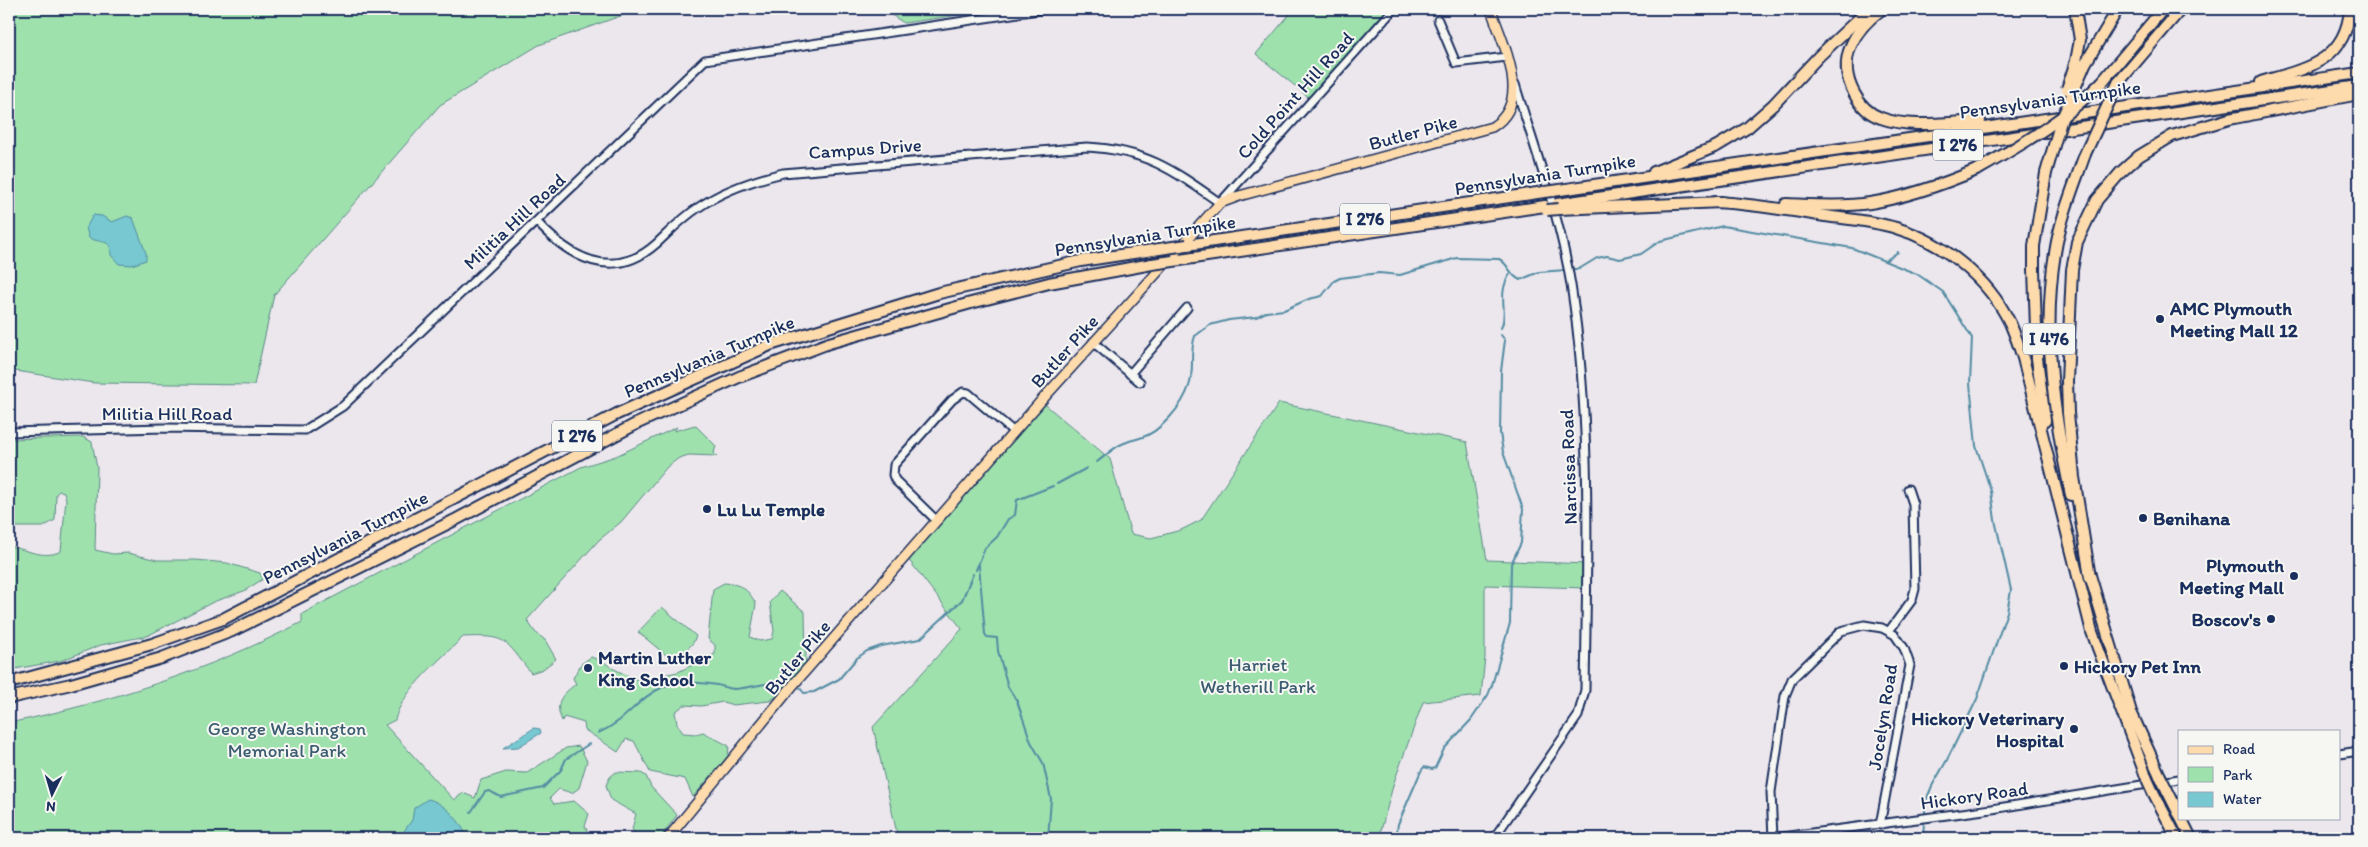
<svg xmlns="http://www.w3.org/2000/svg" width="2368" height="847" viewBox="0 0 2368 847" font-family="Itim,sans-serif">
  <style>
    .green { fill: #9ee1ad; stroke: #5c8886 }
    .water { fill: #77c8d0; stroke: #528ba2 }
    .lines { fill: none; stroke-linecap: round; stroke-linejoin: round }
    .stream { stroke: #528ba2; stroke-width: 2 }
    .minor-casing { stroke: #1b2f5e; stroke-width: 11 }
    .major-casing { stroke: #1b2f5e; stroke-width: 12 }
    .highway-casing { stroke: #1b2f5e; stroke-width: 14 }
    .minor { stroke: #f6f6f2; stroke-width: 7 }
    .major { stroke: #fedbac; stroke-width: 9 }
    .highway { stroke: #fedbac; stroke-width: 10 }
    .highway-bridge-casing { stroke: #1b2f5e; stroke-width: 14; stroke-linecap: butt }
    .highway-bridge { stroke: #fedbac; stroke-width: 10 }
    .poi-dot { fill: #1b2f5e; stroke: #f6f6f2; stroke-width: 2 }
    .labels { text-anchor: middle; stroke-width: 4; stroke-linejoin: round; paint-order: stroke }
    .shield { fill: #f6f6f2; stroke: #5d6b8a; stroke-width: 1 }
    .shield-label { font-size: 18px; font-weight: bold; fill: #1b2f5e }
    .street-label { font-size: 19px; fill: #1b2f5e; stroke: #f6f6f2 }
    .poi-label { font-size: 19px; font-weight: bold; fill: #1b2f5e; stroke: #f6f6f2; text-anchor: start }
    .park-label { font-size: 19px; fill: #3c5c72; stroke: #f6f6f2 }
  </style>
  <rect width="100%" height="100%" fill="#ece7ed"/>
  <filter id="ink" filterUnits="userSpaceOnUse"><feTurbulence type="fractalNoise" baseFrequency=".02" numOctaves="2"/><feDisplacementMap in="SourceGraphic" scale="10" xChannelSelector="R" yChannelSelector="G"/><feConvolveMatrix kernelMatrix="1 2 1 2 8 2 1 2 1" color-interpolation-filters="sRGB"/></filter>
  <g filter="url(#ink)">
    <g class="green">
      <path d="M 9,9 L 640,9 L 539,45 L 440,105 L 274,295 L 254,385 L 94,383 L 9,370 Z"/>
      <path d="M 882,9 L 986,9 L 986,11 L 904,23 Z"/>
      <path d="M 1294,9 L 1394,9 L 1312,100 L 1256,54 Z"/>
      <path d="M 1041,401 L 1110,459 L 1131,534 L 1151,538 L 1181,530 L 1201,520 L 1279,403 L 1467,442 L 1487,560 L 1586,564 L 1586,588 L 1485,585 L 1485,657 L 1481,696 L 1423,702 L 1394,782 L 1379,838 L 898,838 L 873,727 L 962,629 L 905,555 Z"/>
      <path d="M 695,425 L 716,446 L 714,453 L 717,456 L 689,455 L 679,458 L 667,467 L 621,522 L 599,540 L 527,620 L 535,632 L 545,640 L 556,659 L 543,669 L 531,673 C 504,639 508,635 463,637 C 441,659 402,690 395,720 L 385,725 L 454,800 L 463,793 L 475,798 L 481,780 L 506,772 L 527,773 L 566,748 L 579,746 L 587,761 L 579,788 L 572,793 L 559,789 L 550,798 L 554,804 L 574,801 L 589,814 L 585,826 L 591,838 L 9,838 L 9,723 C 110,702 210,670 302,622 L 302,614 L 324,602 L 581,467 L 616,456 L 677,427 L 674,431 Z"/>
      <path d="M 83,437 L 92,442 L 97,468 L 95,550 L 113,554 L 128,553 L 157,560 L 196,560 L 227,563 L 260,573 L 263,579 L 244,591 L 213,602 L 147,636 L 101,645 L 60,661 L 9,670 L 9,546 C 25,549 44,560 61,551 L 66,499 L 64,492 L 59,491 L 56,494 L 55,520 L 43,527 L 9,527 L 9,439 Z"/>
      <path d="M 724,583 C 741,584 748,589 756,604 L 750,637 L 760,641 L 772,639 L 774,631 L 770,602 L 780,591 L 805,612 L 806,662 L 778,696 L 769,701 L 733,705 L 723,702 L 701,706 L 684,705 L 675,712 L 677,724 L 683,733 L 696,734 L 703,732 L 729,746 L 728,756 L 693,797 L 685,779 L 650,772 L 634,741 L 626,739 L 618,752 L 585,730 L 584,723 L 564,717 L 562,721 C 554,703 561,695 576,684 L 573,678 L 581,664 L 591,657 L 604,662 L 612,668 L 637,680 L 678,672 L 715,654 L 715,645 L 708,639 L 713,589 Z"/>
      <path d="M 662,607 L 696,636 L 693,643 L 677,660 L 667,656 L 638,632 Z"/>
      <path d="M 616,772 L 641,773 L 646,776 L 651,787 L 677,815 L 660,838 L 638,838 L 632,829 L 636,814 L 611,800 L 606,785 L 610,777 Z"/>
    </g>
    <g class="water">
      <path d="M 93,215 L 102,216 L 112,222 L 127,216 L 133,218 L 146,253 L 146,260 L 132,265 L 119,264 L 111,255 L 110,245 C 103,240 97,242 89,238 L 86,228 Z"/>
      <path d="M 534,728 L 540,729 L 541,733 L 518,747 L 503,748 Z"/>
      <path d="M 428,799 C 445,803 462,822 467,838 L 399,838 L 412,820 L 414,808 Z"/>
    </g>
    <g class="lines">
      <g class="stream">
        <path d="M 1885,261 L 1898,252"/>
        <path d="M 1571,269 L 1579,269 L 1597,258 L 1607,256 L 1620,259 L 1641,254 L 1660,241 L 1723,226 L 1852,248 L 1917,274 L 1943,292 L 1972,338 L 1970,383 L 1976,446 L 1991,491 L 1995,520 L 2011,590 L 2007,612 L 1977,699 L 1947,760 L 1932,786 L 1925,803 L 1925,813"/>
        <path d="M 1501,328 C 1509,311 1496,295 1510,274"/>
        <path d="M 1097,462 C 1105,456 1113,448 1122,444 C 1128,441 1134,440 1140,438 C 1160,433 1183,405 1189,386 C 1195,370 1189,353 1195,336 L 1210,325 L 1229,320 L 1256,317 L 1266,312 L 1284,310 L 1309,299 L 1322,296 L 1334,281 L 1340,278 L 1379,273 L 1400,275 L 1457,258 L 1499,259 C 1509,264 1509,275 1520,280 L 1539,272 L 1566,270"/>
        <path d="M 1057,484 L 1087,468"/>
        <path d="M 979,565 L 985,634 L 987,637 L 997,638 L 998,651 L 1008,687 L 1017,701 L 1031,742 L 1043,763 L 1051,799 L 1048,838"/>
        <path d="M 976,570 L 985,548 L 997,537 L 1008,519 L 1015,515 L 1017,500 L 1053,486"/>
        <path d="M 800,688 L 804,693 L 814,692 L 839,679 L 857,658 L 867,651 L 881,646 L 920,639 L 962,600 L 973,574"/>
        <path d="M 598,733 C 626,722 637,698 663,687 C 680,680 700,682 717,685 C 723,686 729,689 736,689 C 754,687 771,682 789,680"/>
        <path d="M 471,812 L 485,792 L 489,791 L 501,797 L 543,788 L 561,770 L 566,759 L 589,744"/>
        <path d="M 1396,838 L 1398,824 L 1421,771 L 1424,767 L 1432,769 L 1435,768 L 1444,749 L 1471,720 L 1488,695 L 1492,685 L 1510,623 L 1511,564 L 1521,543 L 1523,509 L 1503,452 L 1500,433 L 1501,371 L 1505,340 L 1501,335"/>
        <path d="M 1923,838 L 1924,823"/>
      </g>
      <defs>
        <g id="minor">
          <path d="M 1438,20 L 1456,63 L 1507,57"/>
          <path d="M 537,222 C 570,258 613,282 656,244 C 670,231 682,218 699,207 C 724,190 754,180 783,173 L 1087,147 C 1146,150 1173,170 1220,203 L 1394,9"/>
          <path d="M 1093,342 L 1140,382"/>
          <path d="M 1130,374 L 1187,308"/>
          <path d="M 9,432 L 164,428 L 305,430 L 343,406 L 705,60 L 1045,9"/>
          <path d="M 936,520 L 895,480 L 893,475 L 894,465 L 952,400 L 963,392 L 968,393 L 1014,432"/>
          <path d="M 1889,631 L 1912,600 L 1915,589 L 1913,504 L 1908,489"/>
          <path d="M 2339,754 L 2359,751"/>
          <path d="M 1494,838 L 1578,716 L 1585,690 C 1587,556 1592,418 1571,285 C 1560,217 1535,150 1515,84"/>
          <path d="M 1773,838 L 1771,792 L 1785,696 L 1792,679 L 1841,631 L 1864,625 L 1882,628 L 1895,635 L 1904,648 L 1910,665 L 1880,825"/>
          <path d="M 1774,838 L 1992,809 L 2179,779"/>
        </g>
        <path id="major" d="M 668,838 L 794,684 L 1041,401 L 1220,203 L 1239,196 L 1492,127 C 1534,102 1502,43 1491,9"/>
        <g id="highway">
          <path d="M 1882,9 C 1854,30 1836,59 1854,93 C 1860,105 1869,114 1881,118 C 1911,129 1949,122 1980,121"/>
          <path d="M 2075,9 L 2080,40 L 2076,61"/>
          <path d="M 2085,64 L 2118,9"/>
          <path d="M 2102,82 L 2163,9"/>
          <path d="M 2261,82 C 2304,69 2346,62 2350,9"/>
          <path d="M 2118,83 L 2181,9"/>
          <path d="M 1654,172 L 1717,146 L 1747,128 L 1773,105 L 1819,56 L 1869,9"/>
          <path d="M 1553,191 L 2359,73"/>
          <path d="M 1716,202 C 1752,204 1789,210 1825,216 C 1848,219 1873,221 1896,228 C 1943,242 1988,278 2010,323 C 2015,334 2019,346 2023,358 L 2092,632 L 2147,779"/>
          <path d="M 1557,204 L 2359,86"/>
          <path d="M 1786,204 C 1814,205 1842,207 1870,203 C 1908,197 1944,184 1979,169"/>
          <path d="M 1559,209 L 1722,202"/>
          <path d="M 1187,245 L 1544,192"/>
          <path d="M 1173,261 L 1545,206"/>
          <path d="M 2045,421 L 2037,358 L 2034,269 L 2034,246 L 2046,173"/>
          <path d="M 2071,495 C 2054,417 2042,332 2055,253 C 2060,219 2074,186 2085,154"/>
          <path d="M 2089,572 L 2131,712 L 2160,776"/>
          <path d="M 2090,577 L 2074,477 L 2068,413 L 2067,381 L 2072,270 L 2077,242 L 2097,200 L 2121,172 L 2139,156 L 2172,136 L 2229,119 L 2359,94"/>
          <path d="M 9,683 L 152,644 L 223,619 L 617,414 L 770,345 L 939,293 L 1081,261 L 1166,248"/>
          <path d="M 9,698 L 71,684 L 162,658 L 232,631 L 457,519 L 636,424 L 739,377 L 829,343 L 971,303 L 1049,283 L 1152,264"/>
          <path d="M 2167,790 L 2179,814"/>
          <path d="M 2153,792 L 2177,838"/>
          <path d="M 2181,818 L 2191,838"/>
        </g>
      </defs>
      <use href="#minor" class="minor-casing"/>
      <use href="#major" class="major-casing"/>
      <use href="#highway" class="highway-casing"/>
      <use href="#minor" class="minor"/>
      <use href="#major" class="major"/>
      <use href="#highway" class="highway"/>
      <defs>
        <g id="highway-bridge">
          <path d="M 2067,89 L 2076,61"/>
          <path d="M 2085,154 L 2118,83"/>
          <path d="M 1979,169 C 2024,143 2066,119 2102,82"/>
          <path d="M 2046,173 L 2061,121 L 2085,64"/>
          <path d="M 1544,192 L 1553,191"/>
          <path d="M 1547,210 L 1559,209"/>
          <path d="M 1166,248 L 1187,245"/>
          <path d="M 1152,264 L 1173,261"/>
          <path d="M 2160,776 L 2167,790"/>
          <path d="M 2147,779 L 2153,792"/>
        </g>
      </defs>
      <use href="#highway-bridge" class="highway-bridge-casing"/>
      <use href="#highway-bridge" class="highway-bridge"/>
    </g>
  </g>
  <g class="poi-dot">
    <circle cx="2160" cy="319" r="5"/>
    <circle cx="707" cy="509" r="5"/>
    <circle cx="2143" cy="518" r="5"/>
    <circle cx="2294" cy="576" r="5"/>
    <circle cx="2271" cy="619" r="5"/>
    <circle cx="2064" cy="666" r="5"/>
    <circle cx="588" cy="668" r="5"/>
    <circle cx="2074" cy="729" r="5"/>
  </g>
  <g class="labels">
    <g class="shield">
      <rect x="1933" y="129.5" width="50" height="31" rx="4"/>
      <rect x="1340" y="203.5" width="50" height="31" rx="4"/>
      <rect x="2023" y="323.5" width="52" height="31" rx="4"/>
      <rect x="552" y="420.5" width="50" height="31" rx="4"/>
    </g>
    <g class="shield-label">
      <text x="1958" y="151">I 276</text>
      <text x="1365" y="225">I 276</text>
      <text x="2049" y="345">I 476</text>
      <text x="577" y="442">I 276</text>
    </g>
    <g class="street-label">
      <text transform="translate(1295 95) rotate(-48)" y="7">Cold Point Hill Road</text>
      <text transform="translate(2050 99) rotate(-8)" y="7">Pennsylvania Turnpike</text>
      <text transform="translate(1413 132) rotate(-15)" y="7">Butler Pike</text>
      <text transform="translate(865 148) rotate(-4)" y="7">Campus Drive</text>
      <text transform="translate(1545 174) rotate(-9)" y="7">Pennsylvania Turnpike</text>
      <text transform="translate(514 221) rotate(-43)" y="7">Militia Hill Road</text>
      <text transform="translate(1145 235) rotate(-9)" y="7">Pennsylvania Turnpike</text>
      <text transform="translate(1064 351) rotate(-48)" y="7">Butler Pike</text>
      <text transform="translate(709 356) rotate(-23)" y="7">Pennsylvania Turnpike</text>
      <text x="167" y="420">Militia Hill Road</text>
      <text transform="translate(1568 467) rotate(-92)" y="7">Narcissa Road</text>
      <text transform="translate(345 537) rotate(-27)" y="7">Pennsylvania Turnpike</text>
      <text transform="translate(797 657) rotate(-50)" y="7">Butler Pike</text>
      <text transform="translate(1882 717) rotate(-81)" y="7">Jocelyn Road</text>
      <text transform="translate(1974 795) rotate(-8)" y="7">Hickory Road</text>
    </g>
    <g class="poi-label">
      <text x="2170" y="315">AMC Plymouth<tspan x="2170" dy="22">Meeting Mall 12</tspan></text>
      <text x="717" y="516">Lu Lu Temple</text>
      <text x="2153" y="525">Benihana</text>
      <text x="2284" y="572" text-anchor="end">Plymouth<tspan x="2284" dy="22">Meeting Mall</tspan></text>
      <text x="2261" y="626" text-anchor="end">Boscov's</text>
      <text x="598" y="664">Martin Luther<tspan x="598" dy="22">King School</tspan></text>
      <text x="2074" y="673">Hickory Pet Inn</text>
      <text x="2064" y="725" text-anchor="end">Hickory Veterinary<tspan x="2064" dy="22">Hospital</tspan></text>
    </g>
    <g class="park-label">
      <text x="1258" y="671">Harriet<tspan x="1258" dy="22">Wetherill Park</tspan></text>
      <text x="287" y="735">George Washington<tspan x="287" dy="22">Memorial Park</tspan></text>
    </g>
  </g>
  <rect width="2368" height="847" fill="none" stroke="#f6f6f2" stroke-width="30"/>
  <rect x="15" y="15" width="2338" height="817" fill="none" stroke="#1b2f5e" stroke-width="2" filter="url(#ink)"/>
  <rect x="2178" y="730" width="162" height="90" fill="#f6f6f2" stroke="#9ea6b7"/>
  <rect x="2188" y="746" width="25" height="8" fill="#fedbac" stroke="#9ea6b7"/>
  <text x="2223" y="754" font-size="15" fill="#1b2f5e">Road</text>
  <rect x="2188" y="767" width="25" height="15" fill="#9ee1ad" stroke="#9ea6b7"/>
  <text x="2223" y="780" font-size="15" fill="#1b2f5e">Park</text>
  <rect x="2188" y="792" width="25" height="15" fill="#77c8d0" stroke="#9ea6b7"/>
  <text x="2223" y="804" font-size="15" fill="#1b2f5e">Water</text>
  <g transform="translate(52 794) rotate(185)" stroke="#f6f6f2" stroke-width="4" paint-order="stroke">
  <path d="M0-4L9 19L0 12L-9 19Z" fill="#1b2f5e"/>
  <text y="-8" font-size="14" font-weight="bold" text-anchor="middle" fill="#1b2f5e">N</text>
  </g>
</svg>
